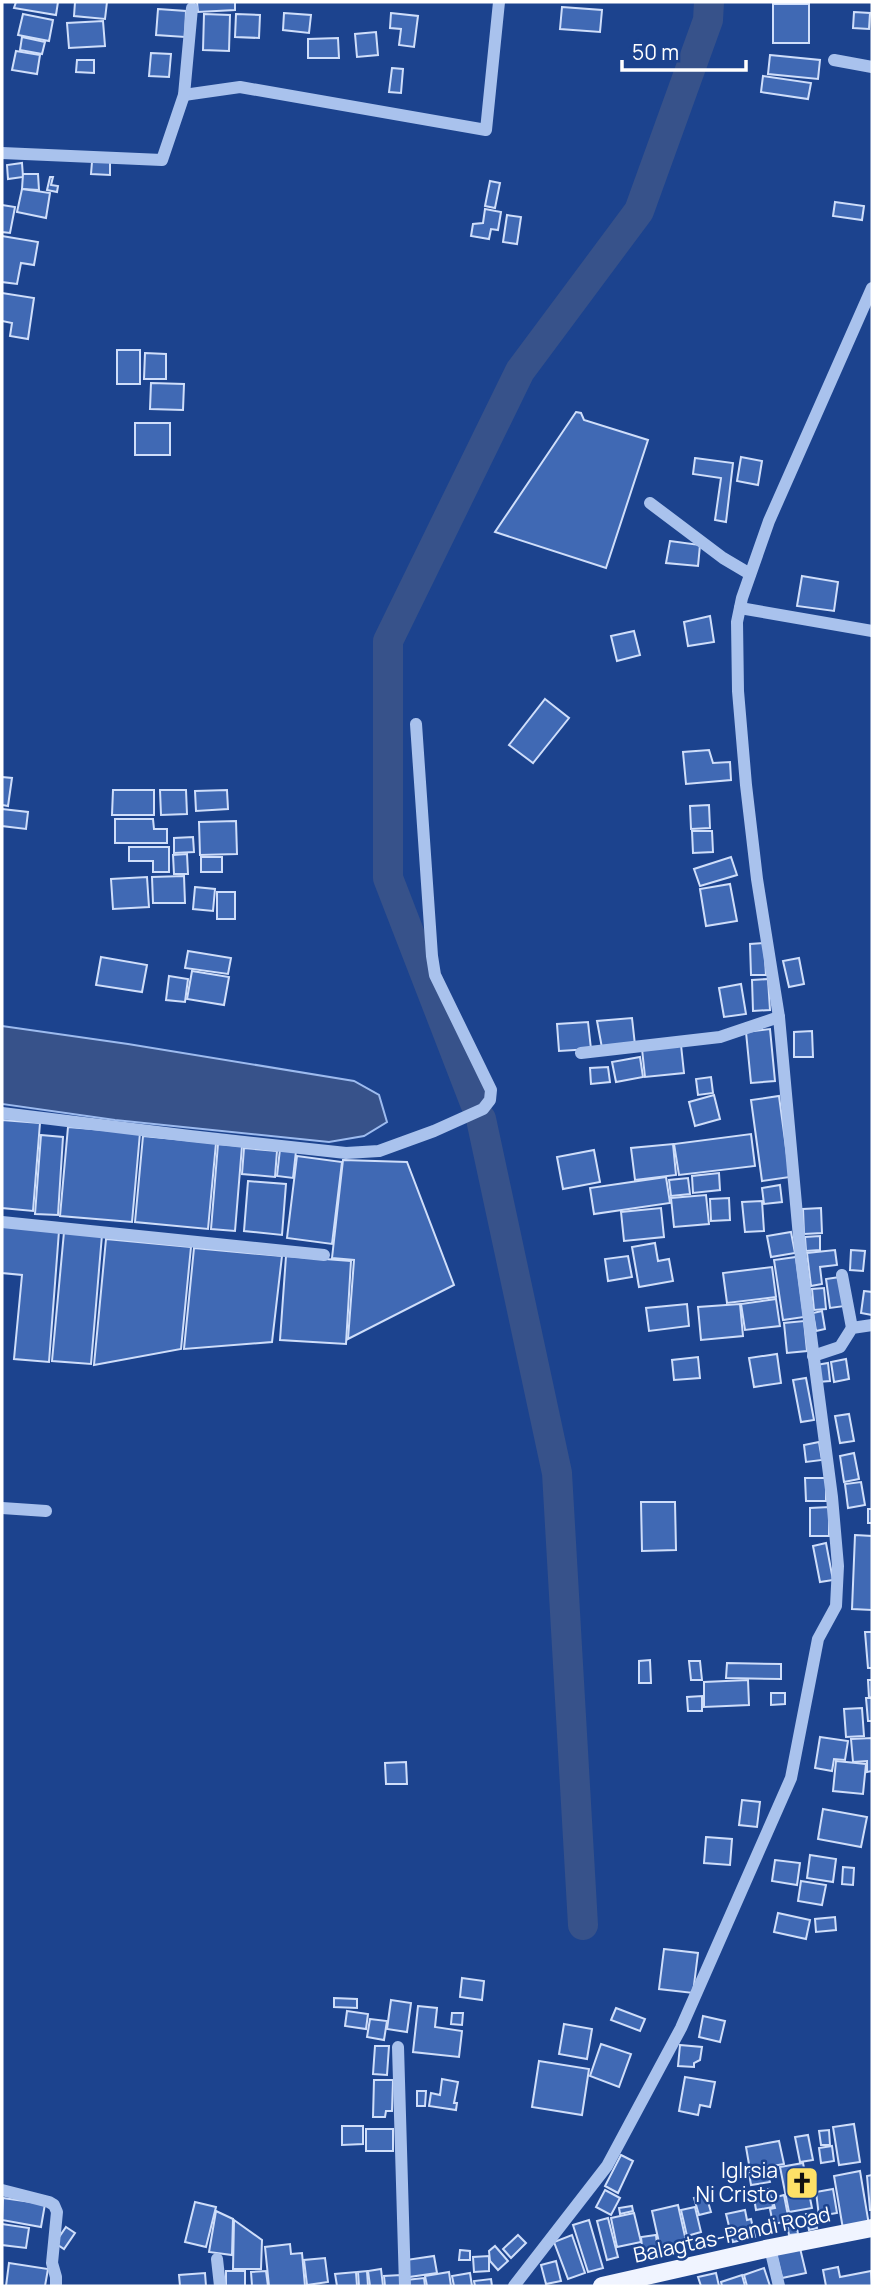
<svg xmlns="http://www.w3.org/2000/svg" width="874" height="2288" viewBox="0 0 874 2288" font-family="Manrope,sans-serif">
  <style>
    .water { fill: #37528a; stroke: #9dbbef; stroke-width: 2 }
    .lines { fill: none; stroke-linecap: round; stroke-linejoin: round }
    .river { stroke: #37528a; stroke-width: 30 }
    .building { fill: #4069b4; stroke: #cfdefa; stroke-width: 2 }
    .minor { stroke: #a9c2ed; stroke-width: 12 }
    .major { stroke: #f0f4ff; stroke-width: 18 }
    .labels { text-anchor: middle; stroke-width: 5; stroke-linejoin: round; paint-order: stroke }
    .poi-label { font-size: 21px; fill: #fff; stroke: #1c438e; text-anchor: end }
    .street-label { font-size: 21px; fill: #fff; stroke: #1c438e }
  </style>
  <rect width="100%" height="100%" fill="#1c438e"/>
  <path class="water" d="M 2,1026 L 128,1044 L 354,1081 L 379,1095 L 387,1122 L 364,1136 L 329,1142 L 115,1120 L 2,1104 Z"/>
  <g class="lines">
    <g class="river">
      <path d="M 475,1103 L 388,878 L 388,641 L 520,371 L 639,211 L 708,20 L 709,2"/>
      <path d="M 481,1119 L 557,1473 L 583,1925"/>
    </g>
  </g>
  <g class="building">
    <path d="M 16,2 L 58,2 L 56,15 L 14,8 Z"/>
    <path d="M 75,2 L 107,2 L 105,19 L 74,16 Z"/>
    <path d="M 197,2 L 235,2 L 235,10 L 198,12 Z"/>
    <rect x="773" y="4" width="36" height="39"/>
    <path d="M 562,7 L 602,10 L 600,32 L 560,29 Z"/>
    <path d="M 158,9 L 186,11 L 185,37 L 156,35 Z"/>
    <path d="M 854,12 L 870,13 L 869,29 L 853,28 Z"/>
    <path d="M 284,13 L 311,15 L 309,33 L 283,30 Z"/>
    <path d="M 391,13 L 418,16 L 414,47 L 399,45 L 401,29 L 390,28 Z"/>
    <path d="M 23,14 L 53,20 L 49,41 L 18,35 Z"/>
    <path d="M 204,14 L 230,15 L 229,51 L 203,50 Z"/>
    <path d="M 236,14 L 260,15 L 259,38 L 235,37 Z"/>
    <path d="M 103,21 L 105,46 L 69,48 L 67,23 Z"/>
    <path d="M 376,32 L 378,55 L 357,57 L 355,34 Z"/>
    <path d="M 22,37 L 45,42 L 42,54 L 20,50 Z"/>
    <path d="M 338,38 L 339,58 L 308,58 L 308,39 Z"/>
    <path d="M 16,51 L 40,55 L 37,74 L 12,70 Z"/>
    <path d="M 151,53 L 171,54 L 169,77 L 149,76 Z"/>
    <path d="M 770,55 L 820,60 L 818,79 L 768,74 Z"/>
    <path d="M 77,60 L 94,60 L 94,73 L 76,72 Z"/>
    <path d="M 392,68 L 403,69 L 401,93 L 389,92 Z"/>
    <path d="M 763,76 L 811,83 L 808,99 L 761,92 Z"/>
    <path d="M 110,161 L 110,175 L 91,174 L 92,162 Z"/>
    <path d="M 22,163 L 23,177 L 8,179 L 7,165 Z"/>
    <path d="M 23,174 L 38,174 L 39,190 L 22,189 Z"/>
    <path d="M 50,177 L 53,177 L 51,185 L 58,186 L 57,192 L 47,190 Z"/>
    <path d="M 490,181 L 500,183 L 495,208 L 485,206 Z"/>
    <path d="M 22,189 L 50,193 L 46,218 L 17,212 Z"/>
    <path d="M 835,202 L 864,206 L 862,220 L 833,216 Z"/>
    <path d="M 2,205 L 15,207 L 10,233 L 2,232 Z"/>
    <path d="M 485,209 L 501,212 L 498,230 L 491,229 L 489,239 L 471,236 L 473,224 L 483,223 Z"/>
    <path d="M 507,215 L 521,217 L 517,244 L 503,242 Z"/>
    <path d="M 2,236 L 38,242 L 34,265 L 21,263 L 17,284 L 2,282 Z"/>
    <path d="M 2,293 L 34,298 L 28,339 L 10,336 L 12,323 L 2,321 Z"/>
    <rect x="117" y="350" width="23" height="34"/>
    <path d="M 145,353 L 166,354 L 166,379 L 144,379 Z"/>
    <path d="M 151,383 L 184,384 L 183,410 L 150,409 Z"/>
    <path d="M 576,412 L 581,413 L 584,420 L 648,440 L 606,568 L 495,532 Z"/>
    <rect x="135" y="423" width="35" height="32"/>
    <path d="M 741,457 L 762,461 L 758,485 L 737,481 Z"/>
    <path d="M 695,458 L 733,463 L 726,522 L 715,520 L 721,478 L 693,474 Z"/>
    <path d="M 670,541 L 700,545 L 698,566 L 666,563 Z"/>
    <path d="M 802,576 L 838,582 L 834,611 L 797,606 Z"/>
    <path d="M 710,616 L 714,642 L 688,646 L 684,622 Z"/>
    <path d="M 634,631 L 640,655 L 617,661 L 611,636 Z"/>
    <path d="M 545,699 L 569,718 L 533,763 L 509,745 Z"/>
    <path d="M 709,750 L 713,763 L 730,762 L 731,780 L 686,784 L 683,752 Z"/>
    <path d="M 2,777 L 12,778 L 8,806 L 2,805 Z"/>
    <path d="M 113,790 L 154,790 L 154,815 L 112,815 Z"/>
    <path d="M 160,790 L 186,790 L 187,814 L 161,815 Z"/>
    <path d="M 227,790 L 228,809 L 196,811 L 195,791 Z"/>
    <path d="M 709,805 L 710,828 L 691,829 L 690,806 Z"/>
    <path d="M 2,809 L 28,812 L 26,829 L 2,826 Z"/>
    <path d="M 115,819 L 153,819 L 154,829 L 167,829 L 167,843 L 115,843 Z"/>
    <path d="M 236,821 L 237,854 L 200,855 L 199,822 Z"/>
    <path d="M 692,831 L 712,831 L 713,852 L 693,853 Z"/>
    <path d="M 193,837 L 194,852 L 174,853 L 174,838 Z"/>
    <path d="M 129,847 L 169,847 L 169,872 L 153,872 L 153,861 L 129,861 Z"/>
    <path d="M 187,854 L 188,874 L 174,874 L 173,855 Z"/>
    <rect x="201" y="857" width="21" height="15"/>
    <path d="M 731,857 L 737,875 L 700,886 L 694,869 Z"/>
    <path d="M 184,876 L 185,903 L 153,903 L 152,877 Z"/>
    <path d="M 147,877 L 149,907 L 113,909 L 111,879 Z"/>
    <path d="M 730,884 L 737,921 L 706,926 L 700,889 Z"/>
    <path d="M 195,887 L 215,889 L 213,911 L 193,909 Z"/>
    <rect x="217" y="892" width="18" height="27"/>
    <path d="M 764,943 L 766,975 L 751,975 L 750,944 Z"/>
    <path d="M 188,951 L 231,958 L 228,974 L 185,968 Z"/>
    <path d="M 101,957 L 147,965 L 142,992 L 96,985 Z"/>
    <path d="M 799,958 L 804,984 L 789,987 L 783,961 Z"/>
    <path d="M 192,971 L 229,977 L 224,1005 L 187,999 Z"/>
    <path d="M 169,976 L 188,979 L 185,1002 L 166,1000 Z"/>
    <path d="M 768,979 L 770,1010 L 753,1011 L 752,980 Z"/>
    <path d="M 741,984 L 746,1014 L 724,1017 L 719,988 Z"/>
    <path d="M 632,1018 L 635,1045 L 602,1048 L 597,1021 Z"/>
    <path d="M 588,1022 L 591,1049 L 559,1051 L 557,1024 Z"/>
    <path d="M 770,1029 L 775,1081 L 751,1083 L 746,1032 Z"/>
    <path d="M 812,1031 L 813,1057 L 794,1057 L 794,1032 Z"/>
    <path d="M 681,1045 L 684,1073 L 645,1077 L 642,1049 Z"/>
    <path d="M 640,1057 L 643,1077 L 616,1082 L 612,1062 Z"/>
    <path d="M 608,1067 L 610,1082 L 591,1084 L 590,1068 Z"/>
    <path d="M 711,1077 L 713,1093 L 698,1095 L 696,1079 Z"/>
    <path d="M 714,1095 L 720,1119 L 695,1126 L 689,1102 Z"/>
    <path d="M 779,1096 L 790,1177 L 762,1181 L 751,1100 Z"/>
    <path d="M 2,1120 L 40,1123 L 33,1211 L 2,1208 Z"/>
    <path d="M 68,1127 L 140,1133 L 132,1222 L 60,1216 Z"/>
    <path d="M 751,1134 L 755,1166 L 679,1175 L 674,1144 Z"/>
    <path d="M 41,1135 L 63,1137 L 58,1215 L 35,1214 Z"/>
    <path d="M 143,1136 L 216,1143 L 208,1229 L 135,1222 Z"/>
    <path d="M 218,1144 L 242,1146 L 235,1231 L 211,1229 Z"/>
    <path d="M 673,1144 L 676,1175 L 635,1180 L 631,1148 Z"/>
    <path d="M 244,1148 L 277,1151 L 275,1177 L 242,1174 Z"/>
    <path d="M 280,1149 L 296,1151 L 293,1178 L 277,1176 Z"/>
    <path d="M 594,1150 L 600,1182 L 563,1189 L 557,1157 Z"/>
    <path d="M 297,1156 L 342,1162 L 332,1244 L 287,1238 Z"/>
    <path d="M 343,1160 L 407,1162 L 454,1285 L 348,1339 L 354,1260 L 332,1258 Z"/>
    <path d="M 719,1173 L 720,1190 L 693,1193 L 692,1176 Z"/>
    <path d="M 666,1177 L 670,1203 L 594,1214 L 590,1188 Z"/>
    <path d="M 688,1178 L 690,1194 L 671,1196 L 669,1180 Z"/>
    <path d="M 248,1181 L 286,1184 L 282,1235 L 244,1231 Z"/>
    <path d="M 780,1185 L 782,1202 L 764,1204 L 762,1188 Z"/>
    <path d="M 706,1195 L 709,1224 L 674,1227 L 671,1198 Z"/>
    <path d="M 729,1198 L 730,1220 L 711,1221 L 710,1199 Z"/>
    <path d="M 762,1201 L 764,1231 L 745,1232 L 742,1202 Z"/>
    <path d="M 661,1208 L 664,1237 L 624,1241 L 621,1212 Z"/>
    <path d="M 821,1208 L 822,1233 L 804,1234 L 803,1209 Z"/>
    <path d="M 2,1225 L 59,1231 L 49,1362 L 14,1359 L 22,1275 L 2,1273 Z"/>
    <path d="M 64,1232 L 102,1235 L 91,1364 L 52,1361 Z"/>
    <path d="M 791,1232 L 795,1253 L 771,1257 L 767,1236 Z"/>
    <path d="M 820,1236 L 820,1250 L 806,1251 L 805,1237 Z"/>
    <path d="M 106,1239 L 191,1247 L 181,1349 L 94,1365 Z"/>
    <path d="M 655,1243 L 658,1261 L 669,1259 L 673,1281 L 639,1287 L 632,1247 Z"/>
    <path d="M 194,1248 L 282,1256 L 272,1342 L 184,1349 Z"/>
    <path d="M 835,1250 L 837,1265 L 820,1267 L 822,1284 L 811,1286 L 807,1253 Z"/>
    <path d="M 851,1250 L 865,1251 L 863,1271 L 850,1270 Z"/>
    <path d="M 286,1256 L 351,1261 L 346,1344 L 280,1340 Z"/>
    <path d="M 628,1256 L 632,1277 L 608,1281 L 605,1259 Z"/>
    <path d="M 796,1257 L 804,1317 L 783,1320 L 774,1260 Z"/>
    <path d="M 772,1267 L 776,1297 L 727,1303 L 723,1273 Z"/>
    <path d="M 840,1277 L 845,1306 L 830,1308 L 826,1279 Z"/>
    <path d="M 824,1288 L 826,1309 L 814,1310 L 812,1289 Z"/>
    <path d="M 864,1291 L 872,1292 L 872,1315 L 861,1313 Z"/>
    <path d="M 776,1299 L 780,1326 L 745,1330 L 741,1304 Z"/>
    <path d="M 687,1304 L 689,1326 L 649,1331 L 646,1308 Z"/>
    <path d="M 740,1304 L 743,1336 L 701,1340 L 698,1307 Z"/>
    <path d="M 822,1311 L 825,1329 L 816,1331 L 813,1313 Z"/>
    <path d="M 804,1321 L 807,1351 L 787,1353 L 784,1323 Z"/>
    <path d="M 777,1354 L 781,1383 L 754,1387 L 749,1358 Z"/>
    <path d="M 698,1357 L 700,1378 L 674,1380 L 672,1360 Z"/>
    <path d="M 846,1359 L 849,1379 L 834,1382 L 831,1362 Z"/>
    <path d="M 828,1363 L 830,1381 L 818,1382 L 816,1365 Z"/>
    <path d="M 806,1378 L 814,1420 L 801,1422 L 793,1380 Z"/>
    <path d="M 849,1414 L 854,1441 L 840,1443 L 835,1416 Z"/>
    <path d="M 819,1442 L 822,1460 L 806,1462 L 804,1445 Z"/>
    <path d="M 854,1453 L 859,1479 L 844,1482 L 840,1456 Z"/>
    <path d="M 805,1478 L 826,1478 L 826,1501 L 806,1501 Z"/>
    <path d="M 861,1482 L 865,1505 L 848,1508 L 845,1484 Z"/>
    <path d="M 641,1502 L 675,1502 L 676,1550 L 642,1551 Z"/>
    <path d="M 829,1507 L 829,1536 L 810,1536 L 810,1508 Z"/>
    <rect x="868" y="1509" width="4" height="14"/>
    <path d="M 855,1535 L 872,1536 L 872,1610 L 852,1609 Z"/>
    <path d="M 826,1543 L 833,1580 L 820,1582 L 813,1546 Z"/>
    <path d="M 865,1632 L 872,1632 L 872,1668 L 868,1668 Z"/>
    <path d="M 650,1660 L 651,1683 L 639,1683 L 639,1661 Z"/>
    <path d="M 689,1661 L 700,1661 L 702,1680 L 691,1680 Z"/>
    <path d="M 727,1663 L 781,1664 L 781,1679 L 726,1678 Z"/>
    <path d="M 748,1680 L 749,1705 L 704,1707 L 704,1682 Z"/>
    <path d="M 868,1680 L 872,1680 L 872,1697 L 869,1698 Z"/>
    <path d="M 771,1693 L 785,1693 L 785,1704 L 771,1705 Z"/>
    <path d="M 702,1696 L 702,1711 L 688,1711 L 687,1697 Z"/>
    <path d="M 866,1698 L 872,1698 L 872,1721 L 868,1721 Z"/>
    <path d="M 862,1708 L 864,1736 L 846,1737 L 844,1709 Z"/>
    <path d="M 820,1737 L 848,1741 L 845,1760 L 834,1759 L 832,1771 L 815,1768 Z"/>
    <path d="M 872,1738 L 872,1771 L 867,1772 L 867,1761 L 853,1762 L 851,1739 Z"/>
    <path d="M 836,1761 L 866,1764 L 863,1794 L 833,1791 Z"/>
    <path d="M 406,1762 L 407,1784 L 386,1784 L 385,1763 Z"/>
    <path d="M 742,1800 L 760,1802 L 757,1827 L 739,1825 Z"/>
    <path d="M 823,1809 L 867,1817 L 861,1847 L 818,1839 Z"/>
    <path d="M 706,1837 L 732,1839 L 730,1865 L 704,1863 Z"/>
    <path d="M 810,1855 L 836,1859 L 833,1882 L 807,1878 Z"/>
    <path d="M 775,1860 L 800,1863 L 797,1885 L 772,1881 Z"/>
    <path d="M 843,1867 L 854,1868 L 853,1885 L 842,1884 Z"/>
    <path d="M 801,1881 L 826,1885 L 822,1905 L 798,1901 Z"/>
    <path d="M 778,1913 L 810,1920 L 806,1939 L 774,1932 Z"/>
    <path d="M 835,1917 L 836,1930 L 816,1932 L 815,1919 Z"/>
    <path d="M 664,1949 L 698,1953 L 693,1993 L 659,1989 Z"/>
    <path d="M 462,1978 L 484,1981 L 482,2000 L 460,1997 Z"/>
    <path d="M 334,1998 L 357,1999 L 357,2008 L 334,2007 Z"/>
    <path d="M 391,2000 L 411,2003 L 407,2032 L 387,2029 Z"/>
    <path d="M 418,2006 L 437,2008 L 435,2027 L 462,2031 L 459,2057 L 413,2052 Z"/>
    <path d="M 616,2008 L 645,2019 L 640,2031 L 611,2020 Z"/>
    <path d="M 347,2011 L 368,2014 L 366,2029 L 345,2026 Z"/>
    <path d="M 452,2013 L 463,2013 L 462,2025 L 451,2024 Z"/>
    <path d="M 703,2016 L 725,2021 L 720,2042 L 699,2037 Z"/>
    <path d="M 370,2019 L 387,2021 L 384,2040 L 367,2037 Z"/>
    <path d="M 564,2024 L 592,2029 L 587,2059 L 559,2054 Z"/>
    <path d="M 601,2044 L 631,2054 L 619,2087 L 590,2076 Z"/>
    <path d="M 680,2045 L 702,2047 L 700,2060 L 694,2063 L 694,2067 L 678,2066 Z"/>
    <path d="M 375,2046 L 389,2046 L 387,2075 L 373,2074 Z"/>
    <path d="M 539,2061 L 589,2069 L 582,2115 L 532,2107 Z"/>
    <path d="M 685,2077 L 715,2082 L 710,2107 L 700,2105 L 698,2115 L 679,2111 Z"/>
    <path d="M 442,2079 L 458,2082 L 454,2103 L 457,2103 L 456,2110 L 429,2106 L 431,2093 L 440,2095 Z"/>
    <path d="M 374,2080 L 393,2080 L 392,2111 L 386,2111 L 385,2117 L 373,2117 Z"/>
    <path d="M 417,2091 L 426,2091 L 425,2106 L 417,2106 Z"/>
    <path d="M 854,2124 L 860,2162 L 839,2165 L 833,2127 Z"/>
    <path d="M 342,2126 L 363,2126 L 363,2144 L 342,2145 Z"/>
    <rect x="366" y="2129" width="27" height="22"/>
    <path d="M 829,2130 L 830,2145 L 821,2145 L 819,2131 Z"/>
    <path d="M 808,2135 L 813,2160 L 800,2162 L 795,2137 Z"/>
    <path d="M 779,2141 L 784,2164 L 750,2170 L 746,2147 Z"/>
    <path d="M 832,2146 L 834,2161 L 821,2163 L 819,2148 Z"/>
    <path d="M 621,2155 L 633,2161 L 618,2193 L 605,2186 Z"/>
    <path d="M 803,2163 L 812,2208 L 789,2212 L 780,2167 Z"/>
    <path d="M 768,2170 L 770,2182 L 751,2185 L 749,2173 Z"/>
    <path d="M 860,2171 L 869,2225 L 843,2229 L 834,2176 Z"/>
    <path d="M 872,2175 L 872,2210 L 870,2210 L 867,2176 Z"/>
    <path d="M 769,2189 L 773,2207 L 756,2210 L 753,2192 Z"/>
    <path d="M 833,2189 L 837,2213 L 819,2216 L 816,2192 Z"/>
    <path d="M 605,2190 L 620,2198 L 611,2215 L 596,2207 Z"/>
    <path d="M 706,2195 L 711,2212 L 699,2215 L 694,2198 Z"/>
    <path d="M 784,2195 L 789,2221 L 773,2224 L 770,2209 L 775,2208 L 772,2198 Z"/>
    <path d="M 3,2198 L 45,2204 L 41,2227 L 2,2220 Z"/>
    <path d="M 195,2202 L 216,2207 L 206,2247 L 185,2242 Z"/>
    <path d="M 678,2205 L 686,2241 L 660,2247 L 652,2211 Z"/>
    <path d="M 632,2206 L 633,2211 L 620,2214 L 619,2208 Z"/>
    <path d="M 695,2207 L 701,2232 L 687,2236 L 681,2210 Z"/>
    <path d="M 745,2210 L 747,2220 L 751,2219 L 755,2237 L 733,2242 L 726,2214 Z"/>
    <path d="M 216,2211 L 233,2219 L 232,2255 L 209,2252 Z"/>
    <path d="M 634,2213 L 641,2242 L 617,2247 L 611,2218 Z"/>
    <path d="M 815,2213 L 817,2228 L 809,2230 L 806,2214 Z"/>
    <path d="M 608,2218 L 618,2257 L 607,2260 L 597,2221 Z"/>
    <path d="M 234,2220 L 262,2240 L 261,2269 L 233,2269 Z"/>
    <path d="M 589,2220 L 603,2268 L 588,2272 L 573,2225 Z"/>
    <path d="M 796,2222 L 798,2234 L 789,2235 L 787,2224 Z"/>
    <path d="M 2,2224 L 29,2228 L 26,2248 L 2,2245 Z"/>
    <path d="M 66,2227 L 75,2233 L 64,2249 L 55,2243 Z"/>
    <path d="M 518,2235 L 526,2243 L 511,2258 L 503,2249 Z"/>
    <path d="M 572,2235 L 585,2273 L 568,2279 L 554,2242 Z"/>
    <path d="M 656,2235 L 658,2254 L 643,2256 L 641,2237 Z"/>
    <path d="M 290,2244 L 291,2254 L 302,2253 L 305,2286 L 269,2286 L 265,2247 Z"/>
    <path d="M 799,2244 L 806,2273 L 782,2278 L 775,2250 Z"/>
    <path d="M 495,2246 L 508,2261 L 498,2270 L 490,2261 L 489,2251 Z"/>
    <path d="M 460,2250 L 470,2251 L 470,2260 L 459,2260 Z"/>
    <path d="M 434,2256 L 437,2273 L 409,2277 L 406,2260 Z"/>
    <path d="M 489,2256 L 489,2271 L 474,2272 L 473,2257 Z"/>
    <path d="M 325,2258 L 328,2282 L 307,2285 L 304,2260 Z"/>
    <path d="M 556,2261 L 561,2281 L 546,2284 L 541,2265 Z"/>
    <path d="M 9,2263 L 48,2269 L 45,2286 L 6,2286 Z"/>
    <path d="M 838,2267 L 840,2277 L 871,2271 L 872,2286 L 826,2286 L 823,2270 Z"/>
    <path d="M 764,2268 L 770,2286 L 747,2286 L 744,2275 Z"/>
    <path d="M 381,2269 L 383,2286 L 370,2286 L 368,2271 Z"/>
    <rect x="226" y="2271" width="19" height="15"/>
    <path d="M 266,2271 L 268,2286 L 252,2286 L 251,2272 Z"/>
    <path d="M 367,2271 L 368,2286 L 359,2286 L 358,2272 Z"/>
    <path d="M 356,2272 L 357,2286 L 337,2286 L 335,2274 Z"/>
    <path d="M 449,2272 L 451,2286 L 427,2286 L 425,2276 Z"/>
    <path d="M 205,2273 L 206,2286 L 180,2286 L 179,2275 Z"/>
    <path d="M 470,2273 L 472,2286 L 454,2286 L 452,2276 Z"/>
    <path d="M 716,2273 L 719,2286 L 701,2286 L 698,2277 Z"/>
    <path d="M 401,2275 L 402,2286 L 385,2286 L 384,2276 Z"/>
    <path d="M 742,2275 L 745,2286 L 722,2286 L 721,2282 Z"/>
    <path d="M 424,2278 L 425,2286 L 407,2286 L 406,2280 Z"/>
    <path d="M 491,2279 L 492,2286 L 475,2286 L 474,2281 Z"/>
  </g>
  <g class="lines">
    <g class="minor">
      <path d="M 834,60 L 872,67"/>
      <path d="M 184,95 L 240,87 L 486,130 L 499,2"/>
      <path d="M 2,153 L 162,160 L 184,95 L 192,8"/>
      <path d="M 650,503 L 723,558 L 750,574"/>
      <path d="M 740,608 L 872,631"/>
      <path d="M 581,1053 L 720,1037 L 779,1017"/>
      <path d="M 2,1113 L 190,1136 L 346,1153 L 379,1151 L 434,1131 L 483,1109 L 490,1100 L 491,1090 L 435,975 L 432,956 L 416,724"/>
      <path d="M 2,1222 L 324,1255"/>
      <path d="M 842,1275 L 852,1328"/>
      <path d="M 813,1356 L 840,1347 L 852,1328 L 872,1325"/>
      <path d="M 2,1508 L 46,1511"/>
      <path d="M 398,2047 L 405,2286"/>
      <path d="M 2,2190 L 49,2202 L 54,2205 L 57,2212 L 52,2263 L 56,2277 L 56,2286"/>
      <path d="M 770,2248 L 779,2286"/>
      <path d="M 217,2259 L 220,2286"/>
      <path d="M 514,2286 L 607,2166 L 681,2028 L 791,1778 L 818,1639 L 836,1606 L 838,1566 L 832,1497 L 801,1259 L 779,1017 L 757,879 L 746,785 L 738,691 L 737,622 L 742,598 L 769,521 L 872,288"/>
    </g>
    <path class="major" d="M 602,2286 L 770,2248 L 872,2228"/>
  </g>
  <defs>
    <symbol id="church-square" viewBox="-11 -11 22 22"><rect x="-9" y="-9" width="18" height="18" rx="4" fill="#fee167" stroke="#1c438e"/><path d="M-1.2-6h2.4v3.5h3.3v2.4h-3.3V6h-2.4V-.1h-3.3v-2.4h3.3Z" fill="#111"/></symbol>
  </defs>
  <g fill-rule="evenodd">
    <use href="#church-square" x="783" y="2164" width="38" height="38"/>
  </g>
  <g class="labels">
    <g class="poi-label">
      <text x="778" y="2178">Iglrsia<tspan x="778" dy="24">Ni Cristo</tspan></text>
    </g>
    <g class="street-label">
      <text transform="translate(732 2235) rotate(-12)" y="7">Balagtas-Pandi Road</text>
    </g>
  </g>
  <rect width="874" height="2288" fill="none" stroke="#ffffff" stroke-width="7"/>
  <path d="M622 60v10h124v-10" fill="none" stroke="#ffffff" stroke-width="3.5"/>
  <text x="632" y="60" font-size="21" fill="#ffffff" stroke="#1c438e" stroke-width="5" paint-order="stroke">50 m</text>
</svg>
